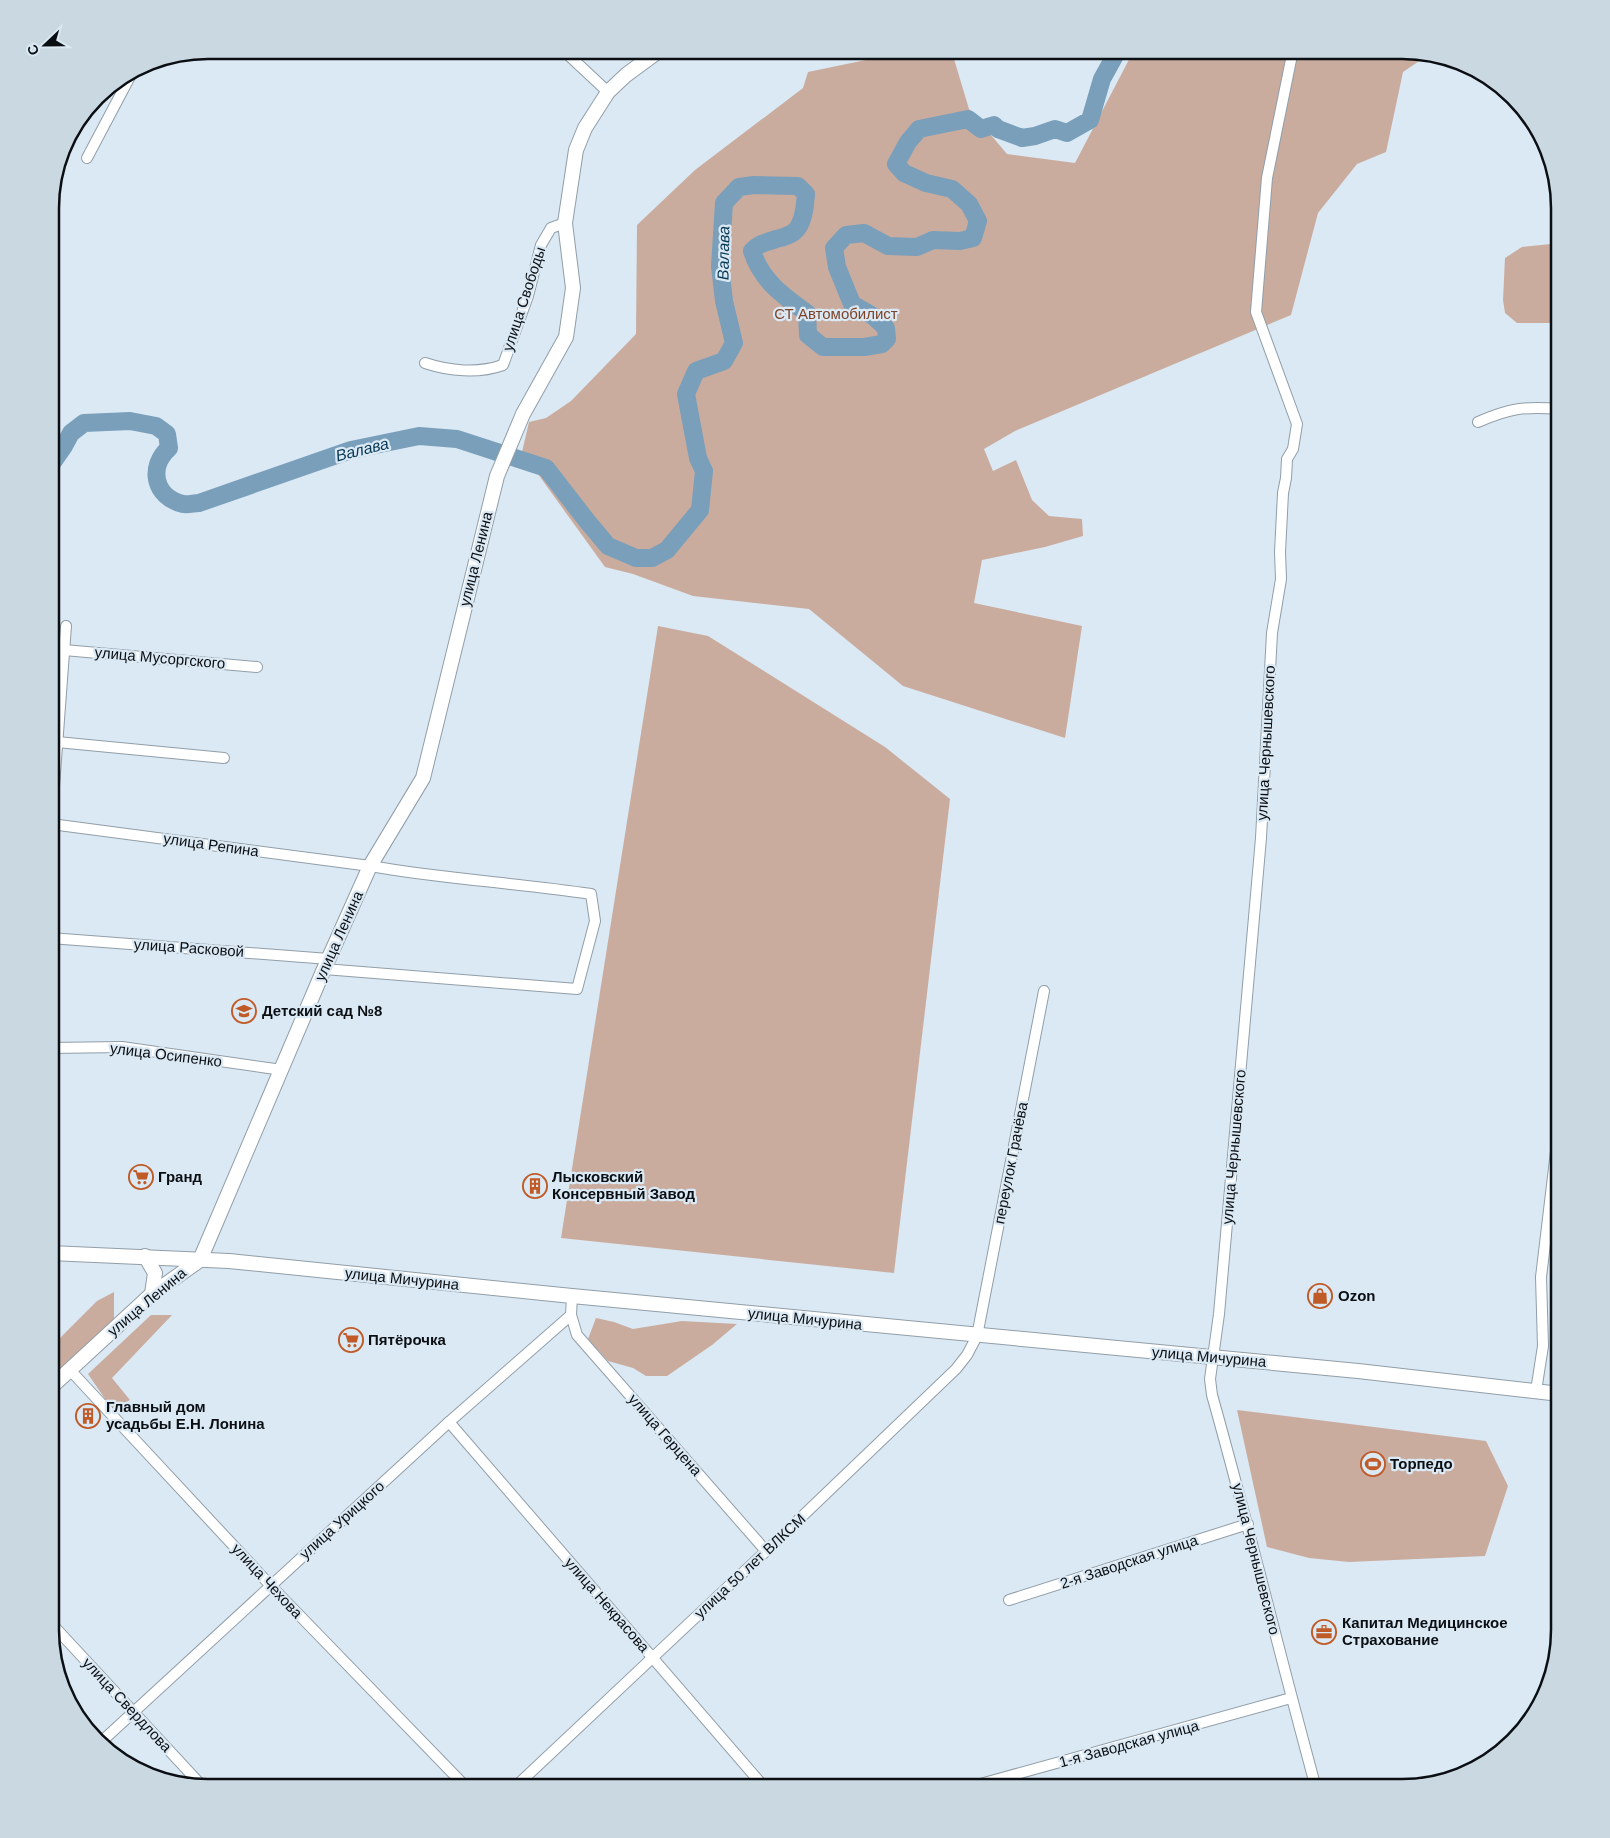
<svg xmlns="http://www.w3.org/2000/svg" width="1610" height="1838" viewBox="0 0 1610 1838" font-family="Arial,sans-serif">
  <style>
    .green { fill: #caac9f }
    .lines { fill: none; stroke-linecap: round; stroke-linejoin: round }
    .river { stroke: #799fba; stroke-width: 18 }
    .minor-casing { stroke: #919ea8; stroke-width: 12 }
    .secondary-casing { stroke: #919ea8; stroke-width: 16 }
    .minor { stroke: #fff; stroke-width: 10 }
    .secondary { stroke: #fff; stroke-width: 14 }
    .labels { text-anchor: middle; stroke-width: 4.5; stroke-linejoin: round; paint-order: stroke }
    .street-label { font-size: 15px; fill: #0b0f13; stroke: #dbe9f4 }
    .park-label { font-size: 15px; fill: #7d442a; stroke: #dbe9f4 }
    .poi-label { font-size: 15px; font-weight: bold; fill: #0b0f13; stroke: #dbe9f4; text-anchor: start }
    .water-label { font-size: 16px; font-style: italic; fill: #063854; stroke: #dbe9f4 }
    .rim { fill: none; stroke: #0b0f13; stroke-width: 2.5 }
  </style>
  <rect width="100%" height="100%" fill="#dbe9f4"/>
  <g class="green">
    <path d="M 914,50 L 937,50 L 954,59 L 969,109 L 1007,154 L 1075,163 L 1134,50 L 1412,50 L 1428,55 L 1403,72 L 1386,152 L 1357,164 L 1318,213 L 1291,315 L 1015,431 L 984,449 L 993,471 L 1016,460 L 1032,500 L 1049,516 L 1082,519 L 1083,536 L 1045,547 L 982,560 L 974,603 L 1082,626 L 1065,738 L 903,686 L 809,609 L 693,596 L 633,574 L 605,567 L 522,452 L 529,422 L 546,418 L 571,401 L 636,334 L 637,225 L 695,170 L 803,88 L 808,72 Z"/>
    <path d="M 1560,243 L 1560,323 L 1517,323 L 1505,313 L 1503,300 L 1505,258 L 1522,247 Z"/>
    <path d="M 658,626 L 708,636 L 885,747 L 950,799 L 894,1273 L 561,1238 Z"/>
    <path d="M 114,1292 L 114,1322 L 50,1381 L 50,1348 L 97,1301 Z"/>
    <path d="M 151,1315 L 172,1315 L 112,1378 L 130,1400 L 112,1409 L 88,1374 Z"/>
    <path d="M 596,1318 L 614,1322 L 633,1329 L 682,1321 L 737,1324 L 712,1345 L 667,1376 L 646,1376 L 633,1368 L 608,1361 L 588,1339 Z"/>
    <path d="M 1237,1410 L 1486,1441 L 1508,1486 L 1485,1556 L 1349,1562 L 1309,1558 L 1267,1547 Z"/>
  </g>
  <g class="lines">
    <path class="river" d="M 50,466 L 64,446 L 71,433 L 84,423 L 130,421 L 156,426 L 167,434 L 169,448 C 148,467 154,497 183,504 C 188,505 194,503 199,503 L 351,450 L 419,436 L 457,439 L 546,468 L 587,521 L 608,546 L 636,558 L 652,558 L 667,550 L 700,510 L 704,471 L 698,458 L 686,394 L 696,371 L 724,361 L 734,343 L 724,301 L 720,266 L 724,203 L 739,187 L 754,185 L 798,186 L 806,194 C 805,205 804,224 794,232 C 790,235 781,238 776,239 C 765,243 759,243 752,251 C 761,280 783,296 807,313 L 808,335 L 823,347 L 864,347 L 882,344 L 887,339 L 886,328 L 873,316 L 852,304 L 837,267 L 834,248 L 846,235 L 864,233 L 888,246 L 917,247 L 933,240 L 960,241 L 973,238 L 978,221 L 969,204 L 952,189 L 926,183 L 904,173 L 896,164 L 908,142 L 919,129 L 968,119 L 981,129 L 994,125 L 998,129 L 1022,138 L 1035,136 L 1055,129 L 1067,133 L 1090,120 L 1102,79 L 1118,50"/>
    <defs>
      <g id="minor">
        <path d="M 563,50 L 608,92"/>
        <path d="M 1293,50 L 1267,178 L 1256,312 L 1297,424 L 1293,449 L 1287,459 L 1286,478 L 1283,493 L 1280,552 L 1281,579 L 1272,633 L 1261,838 L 1219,1314 L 1210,1379 L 1212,1395 C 1249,1526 1280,1657 1316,1788"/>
        <path d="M 87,158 L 133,71"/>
        <path d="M 425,363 C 449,371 478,374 503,365 L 528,296 L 541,245 L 551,228 L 565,223"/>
        <path d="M 1478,422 C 1510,408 1525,406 1560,409"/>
        <path d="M 64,650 L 257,667"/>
        <path d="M 57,742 L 224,758"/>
        <path d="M 51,824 L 370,866 C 444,879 518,883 591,894 L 595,921 L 577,989 L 324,969"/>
        <path d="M 50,840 L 66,626"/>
        <path d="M 50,938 L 329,959"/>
        <path d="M 50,1048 L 122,1047 L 282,1070"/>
        <path d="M 571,1315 L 577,1335 L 766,1551"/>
        <path d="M 70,1370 L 271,1586 L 467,1788"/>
        <path d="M 1536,1391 L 1543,1346 L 1541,1277 L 1560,1118"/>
        <path d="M 449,1422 L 765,1788"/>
        <path d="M 1009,1600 L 1248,1524"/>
        <path d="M 50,1622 L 203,1787"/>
        <path d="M 101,1742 L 449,1422 L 571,1315 L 572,1296"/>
        <path d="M 514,1788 L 766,1551 L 956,1369 L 967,1355 L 977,1336 L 1044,991"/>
        <path d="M 966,1788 L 1291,1698"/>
      </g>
      <g id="secondary">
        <path d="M 50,1253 L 229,1261 L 572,1296 L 1358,1371 L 1560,1394"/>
        <path d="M 145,1256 L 155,1273 L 152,1294"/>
        <path d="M 50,1388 L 152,1294 L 200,1260 L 324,969 L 370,866 L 423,778 L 497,476 L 523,414 L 566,337 L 573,288 L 565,223 L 576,150 L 585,128 L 608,92 L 626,75 L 660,50"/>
      </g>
    </defs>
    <use href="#minor" class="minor-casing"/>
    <use href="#secondary" class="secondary-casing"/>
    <use href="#minor" class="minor"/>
    <use href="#secondary" class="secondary"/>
  </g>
  <defs>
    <symbol id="school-ring" viewBox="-11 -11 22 22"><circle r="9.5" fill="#dbe9f4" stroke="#c05b27" stroke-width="1.5"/><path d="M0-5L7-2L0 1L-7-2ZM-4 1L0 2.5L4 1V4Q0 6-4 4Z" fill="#c05b27"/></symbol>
    <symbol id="supermarket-ring" viewBox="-11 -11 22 22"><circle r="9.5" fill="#dbe9f4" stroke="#c05b27" stroke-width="1.5"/><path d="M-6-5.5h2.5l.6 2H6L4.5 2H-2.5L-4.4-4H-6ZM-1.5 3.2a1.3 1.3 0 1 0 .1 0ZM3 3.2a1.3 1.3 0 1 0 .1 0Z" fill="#c05b27"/></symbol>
    <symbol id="building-ring" viewBox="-11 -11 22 22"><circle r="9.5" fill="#dbe9f4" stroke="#c05b27" stroke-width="1.5"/><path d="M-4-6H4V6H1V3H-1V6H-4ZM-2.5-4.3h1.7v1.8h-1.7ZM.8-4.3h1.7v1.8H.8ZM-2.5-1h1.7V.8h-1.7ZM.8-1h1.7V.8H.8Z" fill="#c05b27"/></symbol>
    <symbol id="shop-ring" viewBox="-11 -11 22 22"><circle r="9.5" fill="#dbe9f4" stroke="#c05b27" stroke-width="1.5"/><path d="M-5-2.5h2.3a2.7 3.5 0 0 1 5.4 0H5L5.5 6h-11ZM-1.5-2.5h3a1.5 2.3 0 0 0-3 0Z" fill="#c05b27"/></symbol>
    <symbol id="stadium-ring" viewBox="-11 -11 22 22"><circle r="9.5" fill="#dbe9f4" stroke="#c05b27" stroke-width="1.5"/><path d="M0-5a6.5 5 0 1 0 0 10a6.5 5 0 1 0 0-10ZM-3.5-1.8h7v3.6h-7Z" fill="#c05b27"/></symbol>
    <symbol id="office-ring" viewBox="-11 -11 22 22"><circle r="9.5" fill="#dbe9f4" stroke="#c05b27" stroke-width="1.5"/><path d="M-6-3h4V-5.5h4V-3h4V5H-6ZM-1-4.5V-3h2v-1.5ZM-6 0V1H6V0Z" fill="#c05b27"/></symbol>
  </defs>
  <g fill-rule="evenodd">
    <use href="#school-ring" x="230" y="997" width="28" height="28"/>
    <use href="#supermarket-ring" x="127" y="1163" width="28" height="28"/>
    <use href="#building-ring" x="521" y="1172" width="28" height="28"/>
    <use href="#shop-ring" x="1306" y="1282" width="28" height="28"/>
    <use href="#supermarket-ring" x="337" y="1326" width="28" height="28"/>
    <use href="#building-ring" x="74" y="1402" width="28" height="28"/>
    <use href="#stadium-ring" x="1359" y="1450" width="28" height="28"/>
    <use href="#office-ring" x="1310" y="1618" width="28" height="28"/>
  </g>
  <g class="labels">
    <g class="street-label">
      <text transform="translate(524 299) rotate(-72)" y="5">улица Свободы</text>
      <text transform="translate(476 559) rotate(-76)" y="5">улица Ленина</text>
      <text transform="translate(160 658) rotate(5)" y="5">улица Мусоргского</text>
      <text transform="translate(1266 743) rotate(-87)" y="5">улица Чернышевского</text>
      <text transform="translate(211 845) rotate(8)" y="5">улица Репина</text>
      <text transform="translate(339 936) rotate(-66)" y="5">улица Ленина</text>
      <text transform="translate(189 948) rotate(4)" y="5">улица Расковой</text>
      <text transform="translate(166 1055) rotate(7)" y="5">улица Осипенко</text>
      <text transform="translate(1234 1147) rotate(-85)" y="5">улица Чернышевского</text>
      <text transform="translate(1011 1163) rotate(-79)" y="5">переулок Грачёва</text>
      <text transform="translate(402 1279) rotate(6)" y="5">улица Мичурина</text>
      <text transform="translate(147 1302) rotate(-40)" y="5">улица Ленина</text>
      <text transform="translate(805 1319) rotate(6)" y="5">улица Мичурина</text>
      <text transform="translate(1209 1357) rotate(5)" y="5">улица Мичурина</text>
      <text transform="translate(665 1435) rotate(49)" y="5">улица Герцена</text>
      <text transform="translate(342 1520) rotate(-42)" y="5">улица Урицкого</text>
      <text transform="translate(1256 1559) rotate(76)" y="5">улица Чернышевского</text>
      <text transform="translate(1129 1562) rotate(-18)" y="5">2-я Заводская улица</text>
      <text transform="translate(750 1566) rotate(-43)" y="5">улица 50 лет ВЛКСМ</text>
      <text transform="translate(267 1581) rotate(47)" y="5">улица Чехова</text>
      <text transform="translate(607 1605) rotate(49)" y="5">улица Некрасова</text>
      <text transform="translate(127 1705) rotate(47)" y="5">улица Свердлова</text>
      <text transform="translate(1129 1744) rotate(-15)" y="5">1-я Заводская улица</text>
    </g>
    <g class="park-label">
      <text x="836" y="319">СТ Автомобилист</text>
    </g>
    <g class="poi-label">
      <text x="262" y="1016">Детский сад №8</text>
      <text x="158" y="1182">Гранд</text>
      <text x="552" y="1182">Лысковский<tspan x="552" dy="17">Консервный Завод</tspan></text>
      <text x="1338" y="1301">Ozon</text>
      <text x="368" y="1345">Пятёрочка</text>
      <text x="106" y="1412">Главный дом<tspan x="106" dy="17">усадьбы Е.Н. Лонина</tspan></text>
      <text x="1390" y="1469">Торпедо</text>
      <text x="1342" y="1628">Капитал Медицинское<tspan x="1342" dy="17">Страхование</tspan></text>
    </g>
    <g class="water-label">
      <text transform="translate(723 253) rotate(-89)" y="6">Валава</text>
      <text transform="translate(362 449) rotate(-14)" y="6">Валава</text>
    </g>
  </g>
  <path d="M0 0H1610V1838H0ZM208 59H1402A149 149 0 0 1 1551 208V1630A149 149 0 0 1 1402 1779H208A149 149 0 0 1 59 1630V208A149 149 0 0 1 208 59Z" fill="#cad8e2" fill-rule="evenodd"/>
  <path class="rim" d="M208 59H1402A149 149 0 0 1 1551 208V1630A149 149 0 0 1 1402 1779H208A149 149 0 0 1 59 1630V208A149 149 0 0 1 208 59Z"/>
  <g transform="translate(45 45) rotate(248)" stroke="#dbe9f4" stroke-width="4" paint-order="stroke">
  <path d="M0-4L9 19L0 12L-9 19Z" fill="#0b0f13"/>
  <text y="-8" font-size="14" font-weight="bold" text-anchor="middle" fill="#0b0f13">С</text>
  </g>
</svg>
